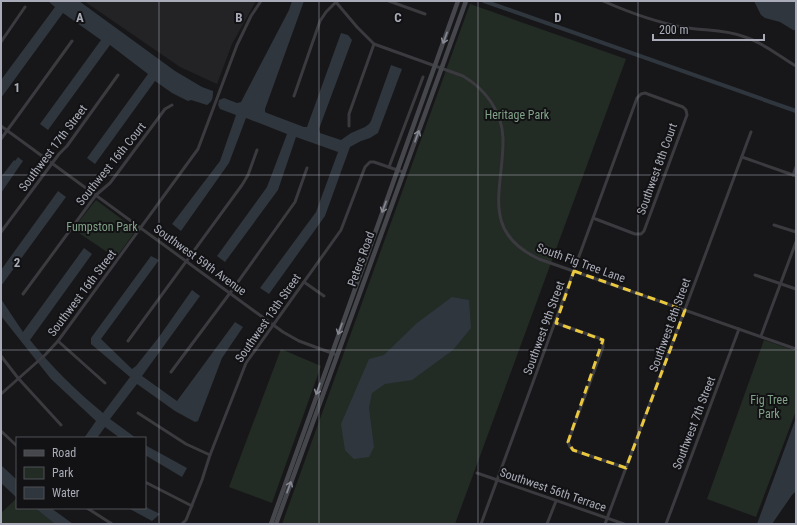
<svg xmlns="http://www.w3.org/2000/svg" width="797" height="525" viewBox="0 0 797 525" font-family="'Roboto Condensed',sans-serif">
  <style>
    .built { fill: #232326 }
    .green { fill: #232b25 }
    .water { fill: #2f363e }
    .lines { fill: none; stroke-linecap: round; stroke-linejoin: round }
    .canal { stroke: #2f363e; stroke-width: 4 }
    .minor { stroke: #3a3a3f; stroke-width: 3 }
    .secondary { stroke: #46474d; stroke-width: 4.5 }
    .oneway { stroke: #868993 }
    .marked { fill: none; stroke: #e9c73e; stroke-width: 3; stroke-dasharray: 8 5; stroke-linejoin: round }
    .grid { fill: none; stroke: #a9acb8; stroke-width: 1; stroke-opacity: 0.55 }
    .labels { text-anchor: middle; stroke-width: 4; stroke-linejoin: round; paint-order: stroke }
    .park-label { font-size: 12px; fill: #81a288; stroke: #121214 }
    .street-label { font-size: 12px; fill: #a9acb8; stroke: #121214 }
    .grid-label { font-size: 13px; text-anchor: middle; font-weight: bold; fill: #a9acb8; stroke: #121214; stroke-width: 4; stroke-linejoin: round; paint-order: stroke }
  </style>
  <rect width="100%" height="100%" fill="#171719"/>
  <path class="built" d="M 84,1 L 256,1 L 232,44 L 217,84 L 180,67 Z"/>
  <g class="green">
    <path d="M 470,4 L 626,59 L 455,524 L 282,524 Z"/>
    <path d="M 96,200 L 135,229 L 134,233 L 116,258 L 73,229 Z"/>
    <path d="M 764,340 L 796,351 L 796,411 L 756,517 L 707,499 Z"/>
    <path d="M 281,349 L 321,366 L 272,503 L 229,487 Z"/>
    <path d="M 17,498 L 17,508 L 35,508 L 55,524 L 1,524 L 1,513 Z"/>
  </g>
  <g class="water">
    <path d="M 48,1 L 79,1 L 175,71 L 202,87 L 213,91 C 213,97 213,101 207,105 L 191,100 L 188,101 L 172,93 L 155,81 L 95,164 L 87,158 L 148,74 L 110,45 L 48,130 L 40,124 L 101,40 L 63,13 L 1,98 L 1,80 L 55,7 Z"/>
    <path d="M 292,1 L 304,1 L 265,109 L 265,112 L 267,113 L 304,127 L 307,127 L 341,33 L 348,35 L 352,40 L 319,129 L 320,133 L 341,140 L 351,133 L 365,127 L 369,124 L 371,121 L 391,65 L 402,69 L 378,133 L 370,138 L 361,141 L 350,147 L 325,216 L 269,294 L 260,288 L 316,212 L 338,152 L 296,137 L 278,190 L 225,262 L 217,256 L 267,187 L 287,134 L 246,118 L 229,163 L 181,231 L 172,224 L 220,161 L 236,115 L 220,109 L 218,105 L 219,100 L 224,98 L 237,103 L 241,102 L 289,10 Z"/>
    <path d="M 754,1 L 796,1 L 796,30 L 793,30 L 780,22 L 765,18 L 761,15 Z"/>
    <path d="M 18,157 L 23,161 L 1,193 L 1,177 L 14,160 L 15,161 Z"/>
    <path d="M 58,191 L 66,197 L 1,286 L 1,270 Z"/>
    <path d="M 84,248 L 92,254 L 30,340 C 51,366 76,391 103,413 L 130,377 L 91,344 L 91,338 L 151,256 L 159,260 L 101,339 L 132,369 L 136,366 L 159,337 L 192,290 L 200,296 L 142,376 L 177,401 L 235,322 L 243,327 L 222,358 L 198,421 L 195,422 L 175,411 L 137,384 L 110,419 L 136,438 L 120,438 L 105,427 L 97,438 L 84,438 L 96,421 L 51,379 L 5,321 L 1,316 L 1,299 L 23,332 Z"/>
    <path d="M 452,297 L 469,300 L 471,328 L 453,350 L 412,380 L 385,384 L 372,393 L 369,408 L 374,447 L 369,457 L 354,459 L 345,450 L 341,424 L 369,359 L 384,355 L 417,323 Z"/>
    <path d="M 796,418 L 796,491 L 792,495 L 772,524 L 757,524 Z"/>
    <path d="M 145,445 L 187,468 L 182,477 L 145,455 Z"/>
    <path d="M 1,465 L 17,480 L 17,498 L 1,483 Z"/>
    <path d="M 145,506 L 146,507 L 160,514 L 152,521 L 128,508 L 145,508 Z"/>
    <path d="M 35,508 L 51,508 L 73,524 L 55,524 Z"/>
  </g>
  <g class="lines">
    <path class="canal" d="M 484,1 L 796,111"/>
    <g class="minor">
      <path d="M 335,1 L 357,27 L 374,44 L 463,76 C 485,89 502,111 503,138 C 504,188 479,231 539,259 L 796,349"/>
      <path d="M 389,1 L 425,14"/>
      <path d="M 603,1 C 628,12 655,22 682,27 C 703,31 725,29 745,37 C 764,43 779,56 796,66"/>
      <path d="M 1,42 L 25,7"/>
      <path d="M 294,96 L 320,21 L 326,12 L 336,2"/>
      <path d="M 1,126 L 283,332 L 299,341 L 337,355"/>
      <path d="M 349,126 L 349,114 L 374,44"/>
      <path d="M 1,139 L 72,41"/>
      <path d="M 742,157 L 796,176"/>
      <path d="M 389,167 L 423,77"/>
      <path d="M 793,175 L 796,167"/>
      <path d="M 774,225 L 796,232"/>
      <path d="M 1,232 L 59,154 L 67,146 L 118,75"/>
      <path d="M 755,275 L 796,289"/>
      <path d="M 304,282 L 324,296"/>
      <path d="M 23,294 L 96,195 L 110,183 L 119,171 L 165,109 L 172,105"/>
      <path d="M 556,323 L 599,338 L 603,342 L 603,347 L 568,442 L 570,447 L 573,450 L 626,468"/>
      <path d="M 761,336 L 796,242"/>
      <path d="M 58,341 L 105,383"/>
      <path d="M 128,341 L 242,185 L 248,175 L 257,150"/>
      <path d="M 1,356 L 18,378 L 61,425"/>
      <path d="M 171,372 L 230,293 L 295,202 L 307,168"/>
      <path d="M 1,394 L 45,355 L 58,341 L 198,149 L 237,45 L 251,16 L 261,1"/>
      <path d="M 138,413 L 186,444 L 210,455"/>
      <path d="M 1,431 L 17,446"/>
      <path d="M 477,473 L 624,524"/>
      <path d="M 145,482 L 192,506"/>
      <path d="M 87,508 L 112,524"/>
      <path d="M 182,524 L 186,520 L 202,480 L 210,455 L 246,363 L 341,230 L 365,167 L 370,162 L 374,162 L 403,172"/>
      <path d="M 481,524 L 637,98 L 641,94 L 645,93 L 683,107 L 686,110 L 687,115 L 644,231 L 641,234 L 635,234 L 593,218"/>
      <path d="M 547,524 L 556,501"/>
      <path d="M 605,524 L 751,132"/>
      <path d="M 666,524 L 739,329"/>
    </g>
    <g class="secondary">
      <path d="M 271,524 L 458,1"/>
      <path d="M 276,524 L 466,1"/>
    </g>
  </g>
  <defs><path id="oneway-shaft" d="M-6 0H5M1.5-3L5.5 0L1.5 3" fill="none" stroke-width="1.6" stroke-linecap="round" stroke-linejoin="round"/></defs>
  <g class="oneway">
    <use href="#oneway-shaft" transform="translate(445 38) rotate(110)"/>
    <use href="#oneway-shaft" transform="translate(417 136) rotate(-70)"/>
    <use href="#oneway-shaft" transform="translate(384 207) rotate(110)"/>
    <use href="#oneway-shaft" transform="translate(340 329) rotate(110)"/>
    <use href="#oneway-shaft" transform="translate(318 389) rotate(109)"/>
    <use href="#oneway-shaft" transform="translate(289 487) rotate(-70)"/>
  </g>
  <path class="marked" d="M 574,271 L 685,310 L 626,468 L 573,450 L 568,442 L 603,340 L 556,323 Z"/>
  <path class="grid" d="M 159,1 L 159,524M 319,1 L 319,524M 478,1 L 478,524M 638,1 L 638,524M 1,175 L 796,175M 1,350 L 796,350"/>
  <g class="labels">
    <g class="park-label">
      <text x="517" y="119">Heritage Park</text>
      <text x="102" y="231">Fumpston Park</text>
      <text x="769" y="404">Fig Tree<tspan x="769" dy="14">Park</tspan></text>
    </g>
    <g class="street-label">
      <text transform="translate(53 148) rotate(-53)" y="4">Southwest 17th Street</text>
      <text transform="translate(111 164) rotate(-51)" y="4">Southwest 16th Court</text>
      <text transform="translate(657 169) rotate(-70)" y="4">Southwest 8th Court</text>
      <text transform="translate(361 259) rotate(-70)" y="4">Peters Road</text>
      <text transform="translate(200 260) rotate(36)" y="4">Southwest 59th Avenue</text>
      <text transform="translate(581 263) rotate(20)" y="4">South Fig Tree Lane</text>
      <text transform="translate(82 293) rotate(-53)" y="4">Southwest 16th Street</text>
      <text transform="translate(268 318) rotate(-55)" y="4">Southwest 13th Street</text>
      <text transform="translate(670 325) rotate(-70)" y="4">Southwest 8th Street</text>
      <text transform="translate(544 328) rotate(-70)" y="4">Southwest 9th Street</text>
      <text transform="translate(694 423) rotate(-69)" y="4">Southwest 7th Street</text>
      <text transform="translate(553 490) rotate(19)" y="4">Southwest 56th Terrace</text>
    </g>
  </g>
  <g class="grid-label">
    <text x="80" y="22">A</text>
    <text x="239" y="22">B</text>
    <text x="398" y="22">C</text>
    <text x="558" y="22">D</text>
    <text x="17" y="92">1</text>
    <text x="17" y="267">2</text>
  </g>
  <rect width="797" height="525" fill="none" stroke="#a9acb8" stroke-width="4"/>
  <rect x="16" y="437" width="130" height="72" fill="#121214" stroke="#4e5056"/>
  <rect x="24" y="450" width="20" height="6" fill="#46474d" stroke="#4e5056"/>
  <text x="52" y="457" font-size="12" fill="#a9acb8">Road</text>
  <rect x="24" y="467" width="20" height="12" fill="#232b25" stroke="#4e5056"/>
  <text x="52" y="477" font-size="12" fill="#a9acb8">Park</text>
  <rect x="24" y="487" width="20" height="12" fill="#2f363e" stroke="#4e5056"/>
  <text x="52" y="497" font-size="12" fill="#a9acb8">Water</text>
  <path d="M653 34v6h111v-6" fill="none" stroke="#a9acb8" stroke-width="2"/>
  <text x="659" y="34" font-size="12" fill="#a9acb8" stroke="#121214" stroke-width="3" paint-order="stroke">200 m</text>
</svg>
